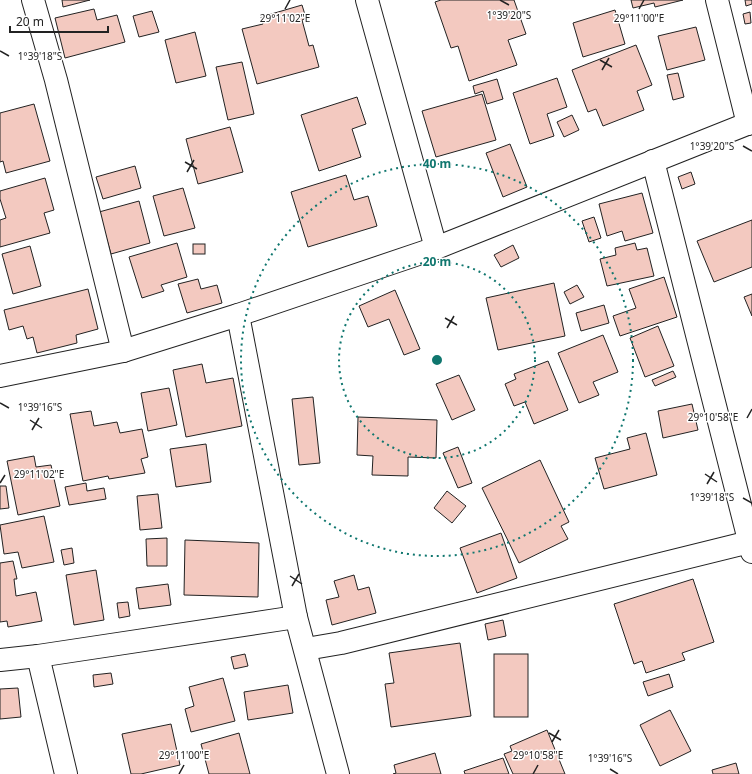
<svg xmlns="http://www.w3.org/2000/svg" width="752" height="774" viewBox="0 0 752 774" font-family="'Noto Sans',sans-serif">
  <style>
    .building { fill: #f3c9c0; stroke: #222 }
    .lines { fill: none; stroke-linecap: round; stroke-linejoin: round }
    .street-casing { stroke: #222; stroke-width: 24 }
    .street { stroke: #fff; stroke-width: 22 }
    .ticks { fill: none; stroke: #222; stroke-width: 1.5 }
    .ring { fill: none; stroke: #0f766e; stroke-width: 2; stroke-dasharray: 2 4 }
    .ticks-label { font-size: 10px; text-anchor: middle; fill: #222; stroke: #fff; stroke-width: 3; stroke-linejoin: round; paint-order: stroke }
    .centre { fill: #0f766e; stroke: #fff; stroke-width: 2 }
    .ring-label { font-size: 12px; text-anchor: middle; font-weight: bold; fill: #0f766e; stroke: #fff; stroke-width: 3; stroke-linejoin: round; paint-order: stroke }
  </style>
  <rect width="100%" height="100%" fill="#fff"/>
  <g class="building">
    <path d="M 62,0 L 90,0 L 63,7 Z"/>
    <path d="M 441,0 L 514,0 L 526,34 L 508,40 L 517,65 L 469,81 L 458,46 L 451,48 L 435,2 Z"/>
    <path d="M 631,0 L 683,0 L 655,7 L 654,3 L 633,8 Z"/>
    <path d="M 745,0 L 752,0 L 752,4 L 746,6 Z"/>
    <path d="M 302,5 L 306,18 L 302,20 L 309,46 L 313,45 L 319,67 L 257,84 L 242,29 L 263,24 L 261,17 Z"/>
    <path d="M 94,9 L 97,20 L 117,15 L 125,42 L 65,58 L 55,18 Z"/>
    <path d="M 615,10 L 625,44 L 583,57 L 573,23 Z"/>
    <path d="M 152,11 L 159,32 L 139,37 L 133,16 Z"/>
    <path d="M 750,12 L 751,23 L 745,24 L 743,14 Z"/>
    <path d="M 696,27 L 705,60 L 667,70 L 658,36 Z"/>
    <path d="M 195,32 L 206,76 L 176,83 L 165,40 Z"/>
    <path d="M 636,45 L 652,85 L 637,91 L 644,110 L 603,126 L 596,109 L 588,112 L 572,70 Z"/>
    <path d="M 242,62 L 254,114 L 228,120 L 216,67 Z"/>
    <path d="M 678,73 L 684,97 L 673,100 L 667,75 Z"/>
    <path d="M 557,78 L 567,107 L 547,114 L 554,136 L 530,144 L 513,93 Z"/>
    <path d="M 497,79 L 503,99 L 487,104 L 483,91 L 475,94 L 473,86 Z"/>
    <path d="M 482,94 L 496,140 L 436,157 L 422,111 Z"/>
    <path d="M 357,97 L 366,124 L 352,129 L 361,157 L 319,171 L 301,115 Z"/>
    <path d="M 34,104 L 50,161 L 6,173 L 3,161 L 0,162 L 0,113 Z"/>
    <path d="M 572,115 L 579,130 L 564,137 L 557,122 Z"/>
    <path d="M 230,127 L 243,172 L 198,184 L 186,139 Z"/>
    <path d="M 510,144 L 527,187 L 503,197 L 486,153 Z"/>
    <path d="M 135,166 L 141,188 L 103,199 L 96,177 Z"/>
    <path d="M 691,172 L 695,184 L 682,189 L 678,177 Z"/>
    <path d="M 346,175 L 354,200 L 368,196 L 377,226 L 308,247 L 291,192 Z"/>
    <path d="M 45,178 L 54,210 L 44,213 L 50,233 L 0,247 L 0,220 L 6,218 L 0,199 L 0,191 Z"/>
    <path d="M 183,188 L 195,228 L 164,236 L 153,196 Z"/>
    <path d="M 642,193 L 653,233 L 625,241 L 622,231 L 607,236 L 599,204 Z"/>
    <path d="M 139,201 L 150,243 L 111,254 L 99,212 Z"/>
    <path d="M 594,217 L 601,238 L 589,242 L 582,221 Z"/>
    <path d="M 752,220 L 752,267 L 714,282 L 697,241 Z"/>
    <path d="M 177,243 L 187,277 L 161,285 L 164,291 L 142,298 L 129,257 Z"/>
    <path d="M 635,243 L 637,250 L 647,248 L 654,276 L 607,286 L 600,259 L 616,255 L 615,248 Z"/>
    <rect x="193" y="244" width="12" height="10"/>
    <path d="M 513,245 L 519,258 L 501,267 L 494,255 Z"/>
    <path d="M 30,246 L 41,286 L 13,294 L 2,254 Z"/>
    <path d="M 664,277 L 677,317 L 620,336 L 613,316 L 636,308 L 629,289 Z"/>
    <path d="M 198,279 L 201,289 L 217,285 L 222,303 L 187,313 L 178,284 Z"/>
    <path d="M 554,283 L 565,336 L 498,350 L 486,298 Z"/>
    <path d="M 577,285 L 584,297 L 570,304 L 564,292 Z"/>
    <path d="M 88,289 L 98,329 L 76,335 L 77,343 L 37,353 L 33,337 L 27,339 L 23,326 L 9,330 L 4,310 Z"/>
    <path d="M 395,290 L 420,349 L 404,355 L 389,319 L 368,327 L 359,306 Z"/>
    <path d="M 752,294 L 752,316 L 744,297 Z"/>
    <path d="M 604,305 L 609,323 L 581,331 L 576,313 Z"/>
    <path d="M 658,326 L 674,366 L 645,377 L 630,338 Z"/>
    <path d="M 603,335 L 618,372 L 593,382 L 599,395 L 579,403 L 558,353 Z"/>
    <path d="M 548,361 L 568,410 L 534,424 L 525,402 L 514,406 L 505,384 L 516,379 L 514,374 Z"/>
    <path d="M 202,364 L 206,383 L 233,378 L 242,426 L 186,437 L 173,370 Z"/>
    <path d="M 673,371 L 676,377 L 655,386 L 652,380 Z"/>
    <path d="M 459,375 L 475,410 L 452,420 L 436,384 Z"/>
    <path d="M 169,388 L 177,425 L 148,431 L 141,393 Z"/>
    <path d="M 313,397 L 320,463 L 299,465 L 292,399 Z"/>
    <path d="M 692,404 L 698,430 L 663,438 L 658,411 Z"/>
    <path d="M 91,411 L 94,426 L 117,422 L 120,433 L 142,429 L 148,457 L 141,459 L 145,473 L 109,479 L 108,476 L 83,481 L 70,414 Z"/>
    <path d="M 358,417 L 437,420 L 436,458 L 408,457 L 408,476 L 372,475 L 373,456 L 357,455 Z"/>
    <path d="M 646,433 L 657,475 L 604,489 L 595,458 L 630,449 L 627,438 Z"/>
    <path d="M 206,444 L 211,482 L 176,487 L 170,449 Z"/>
    <path d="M 458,447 L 472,483 L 458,488 L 443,453 Z"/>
    <path d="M 34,456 L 36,467 L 51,465 L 60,506 L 18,515 L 7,461 Z"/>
    <path d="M 540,460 L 569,522 L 561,526 L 568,539 L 519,563 L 482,488 Z"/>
    <path d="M 86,483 L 87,491 L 104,488 L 106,499 L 69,505 L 65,487 Z"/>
    <path d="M 0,486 L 6,486 L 9,508 L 0,509 Z"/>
    <path d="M 447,491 L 466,506 L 452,523 L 434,508 Z"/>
    <path d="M 158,494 L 162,528 L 140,530 L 137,496 Z"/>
    <path d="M 44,516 L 54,562 L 22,568 L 18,552 L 4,554 L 0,525 Z"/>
    <path d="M 501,533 L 517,578 L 477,593 L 460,548 Z"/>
    <path d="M 167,538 L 167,566 L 147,566 L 146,539 Z"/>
    <path d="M 185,540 L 259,543 L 258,597 L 184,595 Z"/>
    <path d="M 72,548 L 74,563 L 64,565 L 61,550 Z"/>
    <path d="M 13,561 L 17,579 L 14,579 L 16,596 L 36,592 L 42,621 L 8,627 L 7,621 L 0,622 L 0,563 Z"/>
    <path d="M 96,570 L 104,620 L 74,625 L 66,575 Z"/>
    <path d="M 354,575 L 358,590 L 369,587 L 376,613 L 332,625 L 326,600 L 339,597 L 334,581 Z"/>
    <path d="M 693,579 L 714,642 L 682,653 L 685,660 L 646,673 L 642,661 L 634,664 L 614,604 Z"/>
    <path d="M 168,584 L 171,605 L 139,609 L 136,588 Z"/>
    <path d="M 128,602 L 130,616 L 119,618 L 117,603 Z"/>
    <path d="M 503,620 L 506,636 L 488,640 L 485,624 Z"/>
    <path d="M 460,643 L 471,716 L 391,727 L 385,684 L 394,683 L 389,653 Z"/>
    <path d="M 245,654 L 248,666 L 234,669 L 231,657 Z"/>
    <rect x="494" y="654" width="34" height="63"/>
    <path d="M 111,673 L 113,684 L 94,687 L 93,675 Z"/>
    <path d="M 669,674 L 673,687 L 648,696 L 643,682 Z"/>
    <path d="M 223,678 L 235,721 L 191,732 L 185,709 L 194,706 L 189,687 Z"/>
    <path d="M 288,685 L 293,713 L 248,720 L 244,692 Z"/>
    <path d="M 18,688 L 21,717 L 0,719 L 0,689 Z"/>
    <path d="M 670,710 L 691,751 L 660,766 L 640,725 Z"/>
    <path d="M 171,724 L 180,765 L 141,774 L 131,774 L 122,734 Z"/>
    <path d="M 547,730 L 565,774 L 513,774 L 504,754 L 512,751 L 510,746 Z"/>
    <path d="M 239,733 L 250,774 L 209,774 L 201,744 Z"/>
    <path d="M 435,753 L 441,774 L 393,774 L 396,773 L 394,765 Z"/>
    <path d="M 503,758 L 509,774 L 465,774 L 464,771 Z"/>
    <path d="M 736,763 L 739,774 L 713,774 L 712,770 Z"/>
  </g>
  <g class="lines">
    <defs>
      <g id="street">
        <path d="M 33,0 L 56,80 L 123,351"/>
        <path d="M 367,0 L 436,248"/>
        <path d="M 717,0 L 748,124"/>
        <path d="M 653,161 L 752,552"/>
        <path d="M 238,315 L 296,617 L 338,774"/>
        <path d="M 0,376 L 123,351 L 238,315 L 436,248 L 752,122"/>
        <path d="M 306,649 L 341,643 L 750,542"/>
        <path d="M 38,656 L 66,774"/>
        <path d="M 0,660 L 38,656 L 296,617"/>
      </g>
    </defs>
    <use href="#street" class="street-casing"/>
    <use href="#street" class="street"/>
  </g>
  <path class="ticks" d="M 500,0 L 509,5M 285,9 L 290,0M 639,9 L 644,0M 0,51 L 9,56M 600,60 L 612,67M 602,70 L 609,58M 743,146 L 752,151M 185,162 L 197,169M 187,172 L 194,160M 445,318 L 457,325M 447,328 L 454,316M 0,403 L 9,408M 747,418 L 752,409M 30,420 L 42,428M 32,430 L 39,418M 705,474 L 717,482M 0,483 L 5,475M 707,484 L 714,472M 743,498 L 752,503M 290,576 L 302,584M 292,586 L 299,574M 549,733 L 561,740M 552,742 L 559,730M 610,769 L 618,774M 179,774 L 184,765M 533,774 L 538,765"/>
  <g class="ring">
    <circle cx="437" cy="360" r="98"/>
    <circle cx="437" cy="360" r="196"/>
  </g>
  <g class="ticks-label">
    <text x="509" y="19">1°39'20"S</text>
    <text x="285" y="22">29°11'02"E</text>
    <text x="639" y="22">29°11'00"E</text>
    <text x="40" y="60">1°39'18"S</text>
    <text x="712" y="150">1°39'20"S</text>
    <text x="40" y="411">1°39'16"S</text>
    <text x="713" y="421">29°10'58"E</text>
    <text x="39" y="478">29°11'02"E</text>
    <text x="712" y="501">1°39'18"S</text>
    <text x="184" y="759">29°11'00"E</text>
    <text x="538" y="759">29°10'58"E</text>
    <text x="610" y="762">1°39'16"S</text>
  </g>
  <circle cx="437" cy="360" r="6" class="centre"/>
  <g class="ring-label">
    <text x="437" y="168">40 m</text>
    <text x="437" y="266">20 m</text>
  </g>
  <path d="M10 26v6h98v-6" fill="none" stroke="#222222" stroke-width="2"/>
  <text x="16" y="26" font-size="12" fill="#222222" stroke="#ffffff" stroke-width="3" paint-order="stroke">20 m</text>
</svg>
